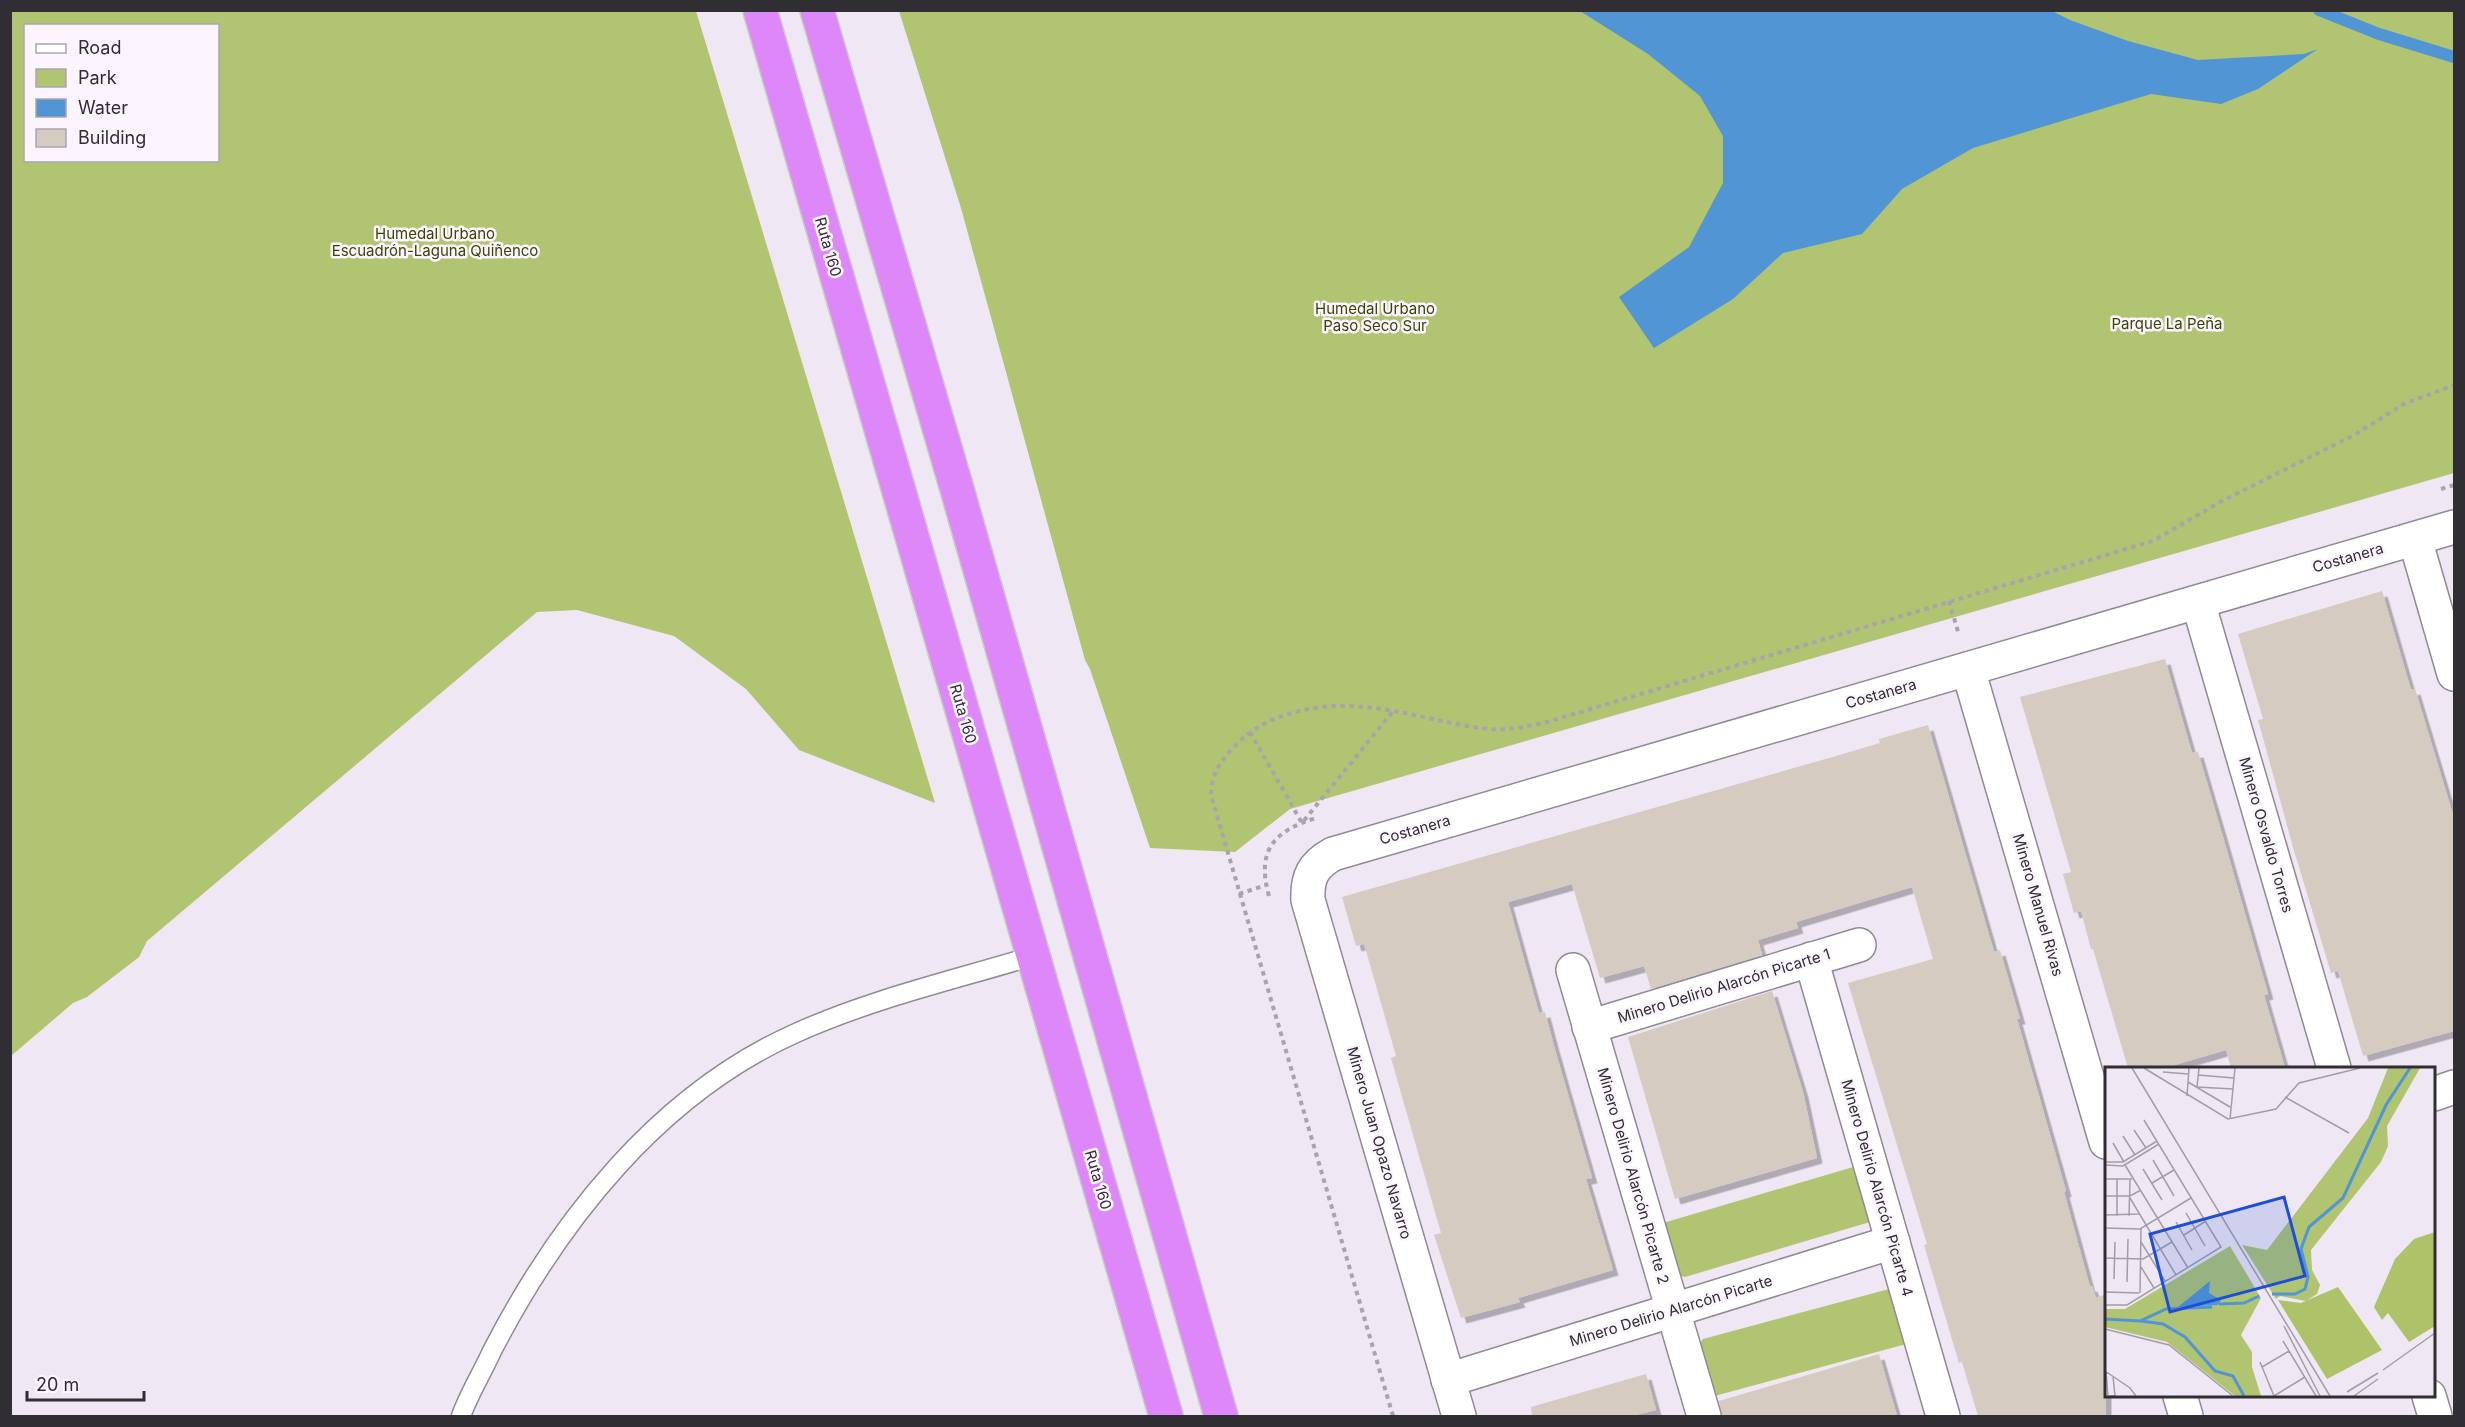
<svg xmlns="http://www.w3.org/2000/svg" width="2465" height="1427" viewBox="0 0 2465 1427" font-family="Inter,sans-serif">
  <style>
    .green { fill: #b0c472; fill-rule: evenodd }
    .water { fill: #5195d4 }
    .lines { fill: none; stroke-linecap: round; stroke-linejoin: round }
    .stream { stroke: #5195d4; stroke-width: 12 }
    .building { fill: #d5cbc1; filter: url(#shadow) }
    .service-casing { stroke: #918a95; stroke-width: 21 }
    .minor-casing { stroke: #918a95; stroke-width: 36 }
    .motorway-casing { stroke: #c9c9ca; stroke-width: 36 }
    .path { stroke: #a9a3ac; stroke-width: 4; stroke-dasharray: 4.5 4.5; stroke-linecap: butt }
    .service { stroke: #fff; stroke-width: 18 }
    .minor { stroke: #fff; stroke-width: 33 }
    .motorway { stroke: #de87f9; stroke-width: 33 }
    .labels { text-anchor: middle; stroke-width: 5; stroke-linejoin: round; paint-order: stroke }
    .park-label { font-size: 15px; fill: #3a4600; stroke: #fcf5ff }
    .street-label { font-size: 15px; fill: #302e32; stroke: #fcf5ff }
    .inset-river { fill: none; stroke: #5195d4; stroke-width: 3 }
    .inset-road { fill: none; stroke: #a39da6; stroke-width: 1.5 }
    .view { fill: #1d4ed8; fill-opacity: 0.15; stroke: #1d4ed8; stroke-width: 3 }
    .inset-edge { fill: none; stroke: #302e32; stroke-width: 3 }
  </style>
  <defs>
    <filter id="shadow"><feDropShadow dx="5.5" dy="5.5" stdDeviation="0" flood-color="#0004"/></filter>
  </defs>
  <rect width="100%" height="100%" fill="#efe7f3"/>
  <g class="green">
    <path d="M 11,10 L 696,11 L 935,803 L 799,750 L 746,689 L 674,636 L 577,610 L 537,612 L 147,941 L 139,957 L 87,997 L 73,1003 L 11,1056 ZM 26,26 L 218,26 L 218,160 L 26,160 Z"/>
    <path d="M 899,11 L 2454,11 L 2454,473 L 1290,809 L 1235,852 L 1150,848 L 1090,669 L 1085,660 L 961,208 Z"/>
    <path d="M 1860,1165 L 1874,1215 L 1870,1222 L 1685,1277 L 1679,1275 L 1663,1223 Z"/>
    <path d="M 1889,1289 L 1895,1291 L 1910,1343 L 1711,1397 L 1698,1347 L 1703,1339 Z"/>
  </g>
  <path class="water" d="M 1580,11 L 2052,11 L 2070,20 L 2128,41 L 2198,60 L 2304,54 L 2318,49 L 2258,89 L 2221,104 L 2151,94 L 1973,148 L 1902,189 L 1862,234 L 1783,253 L 1733,299 L 1654,348 L 1619,297 L 1689,247 L 1723,183 L 1723,136 L 1700,96 L 1648,54 Z"/>
  <g class="lines">
    <path class="stream" d="M 2319,10 L 2379,34 L 2454,57"/>
  </g>
  <g class="building">
    <path d="M 2382,591 L 2411,690 L 2415,689 L 2454,818 L 2454,1031 L 2363,1056 L 2338,971 L 2331,973 L 2293,847 L 2258,720 L 2263,719 L 2238,634 Z"/>
    <path d="M 2165,659 L 2192,753 L 2198,752 L 2223,837 L 2268,994 L 2264,995 L 2285,1068 L 2231,1068 L 2226,1050 L 2164,1068 L 2128,1068 L 2093,949 L 2091,949 L 2081,911 L 2074,913 L 2063,874 L 2071,872 L 2020,697 Z"/>
    <path d="M 1928,725 L 1994,952 L 2000,950 L 2020,1019 L 2017,1019 L 2066,1191 L 2064,1192 L 2090,1287 L 2092,1286 L 2096,1298 L 2106,1294 L 2106,1416 L 1978,1416 L 1962,1362 L 1959,1363 L 1924,1245 L 1927,1244 L 1848,983 L 1933,959 L 1912,887 L 1796,922 L 1798,928 L 1758,940 L 1762,955 L 1651,989 L 1644,966 L 1600,978 L 1572,884 L 1508,902 L 1539,1013 L 1545,1012 L 1554,1046 L 1592,1178 L 1586,1179 L 1613,1270 L 1518,1298 L 1520,1302 L 1461,1318 L 1434,1235 L 1441,1233 L 1391,1058 L 1396,1056 L 1383,1010 L 1364,944 L 1356,946 L 1342,897 L 1836,756 L 1880,743 L 1879,739 Z"/>
    <path d="M 1772,991 L 1803,1092 L 1817,1158 L 1675,1199 L 1628,1037 Z"/>
    <path d="M 1879,1354 L 1897,1416 L 1722,1416 L 1719,1401 Z"/>
    <path d="M 1646,1374 L 1656,1410 L 1631,1416 L 1532,1416 L 1531,1407 Z"/>
  </g>
  <g class="lines">
    <defs>
      <path id="service" d="M 461,1416 C 469,1394 482,1373 492,1351 C 559,1221 659,1094 796,1033 C 871,999 954,980 1033,956"/>
      <g id="minor">
        <path d="M 2415,539 L 2454,674"/>
        <path d="M 2198,602 L 2334,1068"/>
        <path d="M 1968,669 L 2106,1142"/>
        <path d="M 1811,959 L 1943,1416"/>
        <path d="M 1573,970 L 1704,1416"/>
        <path d="M 1589,1027 L 1859,945"/>
        <path d="M 2434,1094 L 2454,1087"/>
        <path d="M 1448,1380 L 1893,1242"/>
        <path d="M 2180,1396 L 2186,1416"/>
        <path d="M 2429,1396 L 2435,1416"/>
        <path d="M 1459,1416 L 1308,900 C 1307,877 1313,865 1333,854 L 2454,527"/>
      </g>
      <g id="motorway">
        <path d="M 760,10 L 1166,1416"/>
        <path d="M 817,10 L 957,489 L 1221,1416"/>
      </g>
    </defs>
    <use href="#service" class="service-casing"/>
    <use href="#minor" class="minor-casing"/>
    <use href="#motorway" class="motorway-casing"/>
    <g class="path">
      <path d="M 2441,489 L 2454,485"/>
      <path d="M 1949,601 L 1959,635"/>
      <path d="M 1250,732 L 1302,823 L 1394,710"/>
      <path d="M 1239,894 L 1266,885"/>
      <path d="M 1269,896 C 1256,850 1274,831 1316,818"/>
      <path d="M 1393,1416 L 1211,795 C 1211,774 1220,763 1233,748 C 1252,728 1270,719 1295,712 C 1364,694 1421,721 1488,729 C 1508,731 1528,726 1547,722 L 2153,541 L 2220,502 L 2354,435 L 2404,404 L 2454,385"/>
    </g>
    <use href="#service" class="service"/>
    <use href="#minor" class="minor"/>
    <use href="#motorway" class="motorway"/>
  </g>
  <g class="labels">
    <g class="park-label">
      <text x="435" y="239">Humedal Urbano<tspan x="435" dy="17">Escuadrón-Laguna Quiñenco</tspan></text>
      <text x="1375" y="314">Humedal Urbano<tspan x="1375" dy="17">Paso Seco Sur</tspan></text>
      <text x="2167" y="329">Parque La Peña</text>
    </g>
    <g class="street-label">
      <text transform="translate(828 247) rotate(74)" y="5">Ruta 160</text>
      <text transform="translate(2348 558) rotate(-16)" y="5">Costanera</text>
      <text transform="translate(1881 694) rotate(-16)" y="5">Costanera</text>
      <text transform="translate(963 714) rotate(74)" y="5">Ruta 160</text>
      <text transform="translate(1415 830) rotate(-16)" y="5">Costanera</text>
      <text transform="translate(2266 835) rotate(74)" y="5">Minero Osvaldo Torres</text>
      <text transform="translate(2038 905) rotate(74)" y="5">Minero Manuel Rivas</text>
      <text transform="translate(1724 986) rotate(-17)" y="5">Minero Delirio Alarcón Picarte 1</text>
      <text transform="translate(1379 1143) rotate(74)" y="5">Minero Juan Opazo Navarro</text>
      <text transform="translate(1633 1176) rotate(74)" y="5">Minero Delirio Alarcón Picarte 2</text>
      <text transform="translate(1098 1180) rotate(74)" y="5">Ruta 160</text>
      <text transform="translate(1877 1188) rotate(74)" y="5">Minero Delirio Alarcón Picarte 4</text>
      <text transform="translate(1671 1311) rotate(-17)" y="5">Minero Delirio Alarcón Picarte</text>
    </g>
  </g>
  <g transform="translate(2105 1067)">
    <rect width="330" height="330" fill="#efe7f3"/>
    <path d="M 283,1 L 315,1 L 282,59 L 283,79 L 276,95 L 206,183 L 207,203 L 215,218 L 212,227 L 201,234 L 175,229 L 171,232 L 137,178 L 162,183 L 263,51 ZM 125,179 L 156,231 L 136,268 L 147,285 L 147,300 L 156,329 L 130,329 L 62,275 L 0,260 L 0,242 L 20,242 Z" fill="#b0c472"/>
    <path d="M 330,165 L 330,259 L 304,275 L 283,246 L 277,253 L 269,240 L 290,192 L 309,172 ZM 233,220 L 277,283 L 222,312 L 173,233 L 196,236 Z" fill="#adc269"/>
    <path d="M 105,214 L 104,226 L 116,233 L 113,238 L 73,240 Z" fill="#5195d4"/>
    <path class="inset-river" d="M 167,227 L 190,227 L 200,222 L 203,210 L 196,182 L 204,160 L 238,131 L 281,38 L 305,1M 114,237 L 139,236 L 154,229M 0,252 L 35,254 L 61,242 L 107,240M 36,254 L 58,257 L 80,270 L 110,304 L 128,309 L 139,329"/>
    <path class="inset-road" d="M 27,1 L 225,329M 39,1 L 123,52 L 171,42 L 194,16 L 255,1M 94,1 L 92,20 L 128,22M 58,5 L 83,7M 93,8 L 129,11M 83,15 L 125,40M 82,29 L 84,1M 180,30 L 244,66M 125,52 L 130,1M 29,63 L 41,81M 18,69 L 30,88M 8,76 L 19,95M 48,93 L 69,129M 0,95 L 18,95 L 52,74M 0,98 L 18,99 L 54,77M 20,98 L 83,201M 38,102 L 57,133M 0,112 L 27,112M 47,116 L 69,103M 0,129 L 25,129 L 36,123M 25,131 L 71,208M 81,146 L 100,179M 0,148 L 34,147M 12,149 L 12,112M 24,149 L 25,113M 71,155 L 87,183M 0,161 L 35,162 L 86,131M 79,168 L 101,154M 36,175 L 60,214M 0,191 L 38,192 L 67,175M 36,200 L 49,221M 9,212 L 10,175M 22,215 L 23,172M 0,225 L 34,226M 35,226 L 36,162M 0,238 L 22,238 L 116,180 L 39,53M 179,259 L 215,329M 0,262 L 64,278 L 128,329M 178,274 L 211,329M 155,295 L 169,329M 157,300 L 184,284M 278,303 L 330,266M 0,304 L 25,321 L 31,329M 1,305 L 3,329M 242,325 L 273,306M 5,329 L 10,329 L 8,309M 169,329 L 200,310M 249,329 L 273,312"/>
    <path class="view" d="M 179,130 L 200,209 L 65,245 L 45,167 Z"/>
    <rect width="330" height="330" class="inset-edge"/>
  </g>
  <rect width="2465" height="1427" fill="none" stroke="#302e32" stroke-width="24"/>
  <rect x="24" y="24" width="195" height="138" fill="#fcf5ff" stroke="#aaa5ad" stroke-width="1.5"/>
  <rect x="36" y="44" width="30" height="9" fill="#ffffff" stroke="#aaa5ad" stroke-width="1.5"/>
  <text x="78" y="54" font-size="18" fill="#302e32">Road</text>
  <rect x="36" y="69" width="30" height="18" fill="#b0c472" stroke="#aaa5ad" stroke-width="1.5"/>
  <text x="78" y="84" font-size="18" fill="#302e32">Park</text>
  <rect x="36" y="99" width="30" height="18" fill="#5195d4" stroke="#aaa5ad" stroke-width="1.5"/>
  <text x="78" y="114" font-size="18" fill="#302e32">Water</text>
  <rect x="36" y="129" width="30" height="18" fill="#d5cbc1" stroke="#aaa5ad" stroke-width="1.5"/>
  <text x="78" y="144" font-size="18" fill="#302e32">Building</text>
  <path d="M27 1391v9h117v-9" fill="none" stroke="#302e32" stroke-width="3"/>
  <text x="36" y="1391" font-size="18" fill="#302e32" stroke="#fcf5ff" stroke-width="4.5" paint-order="stroke">20 m</text>
</svg>
